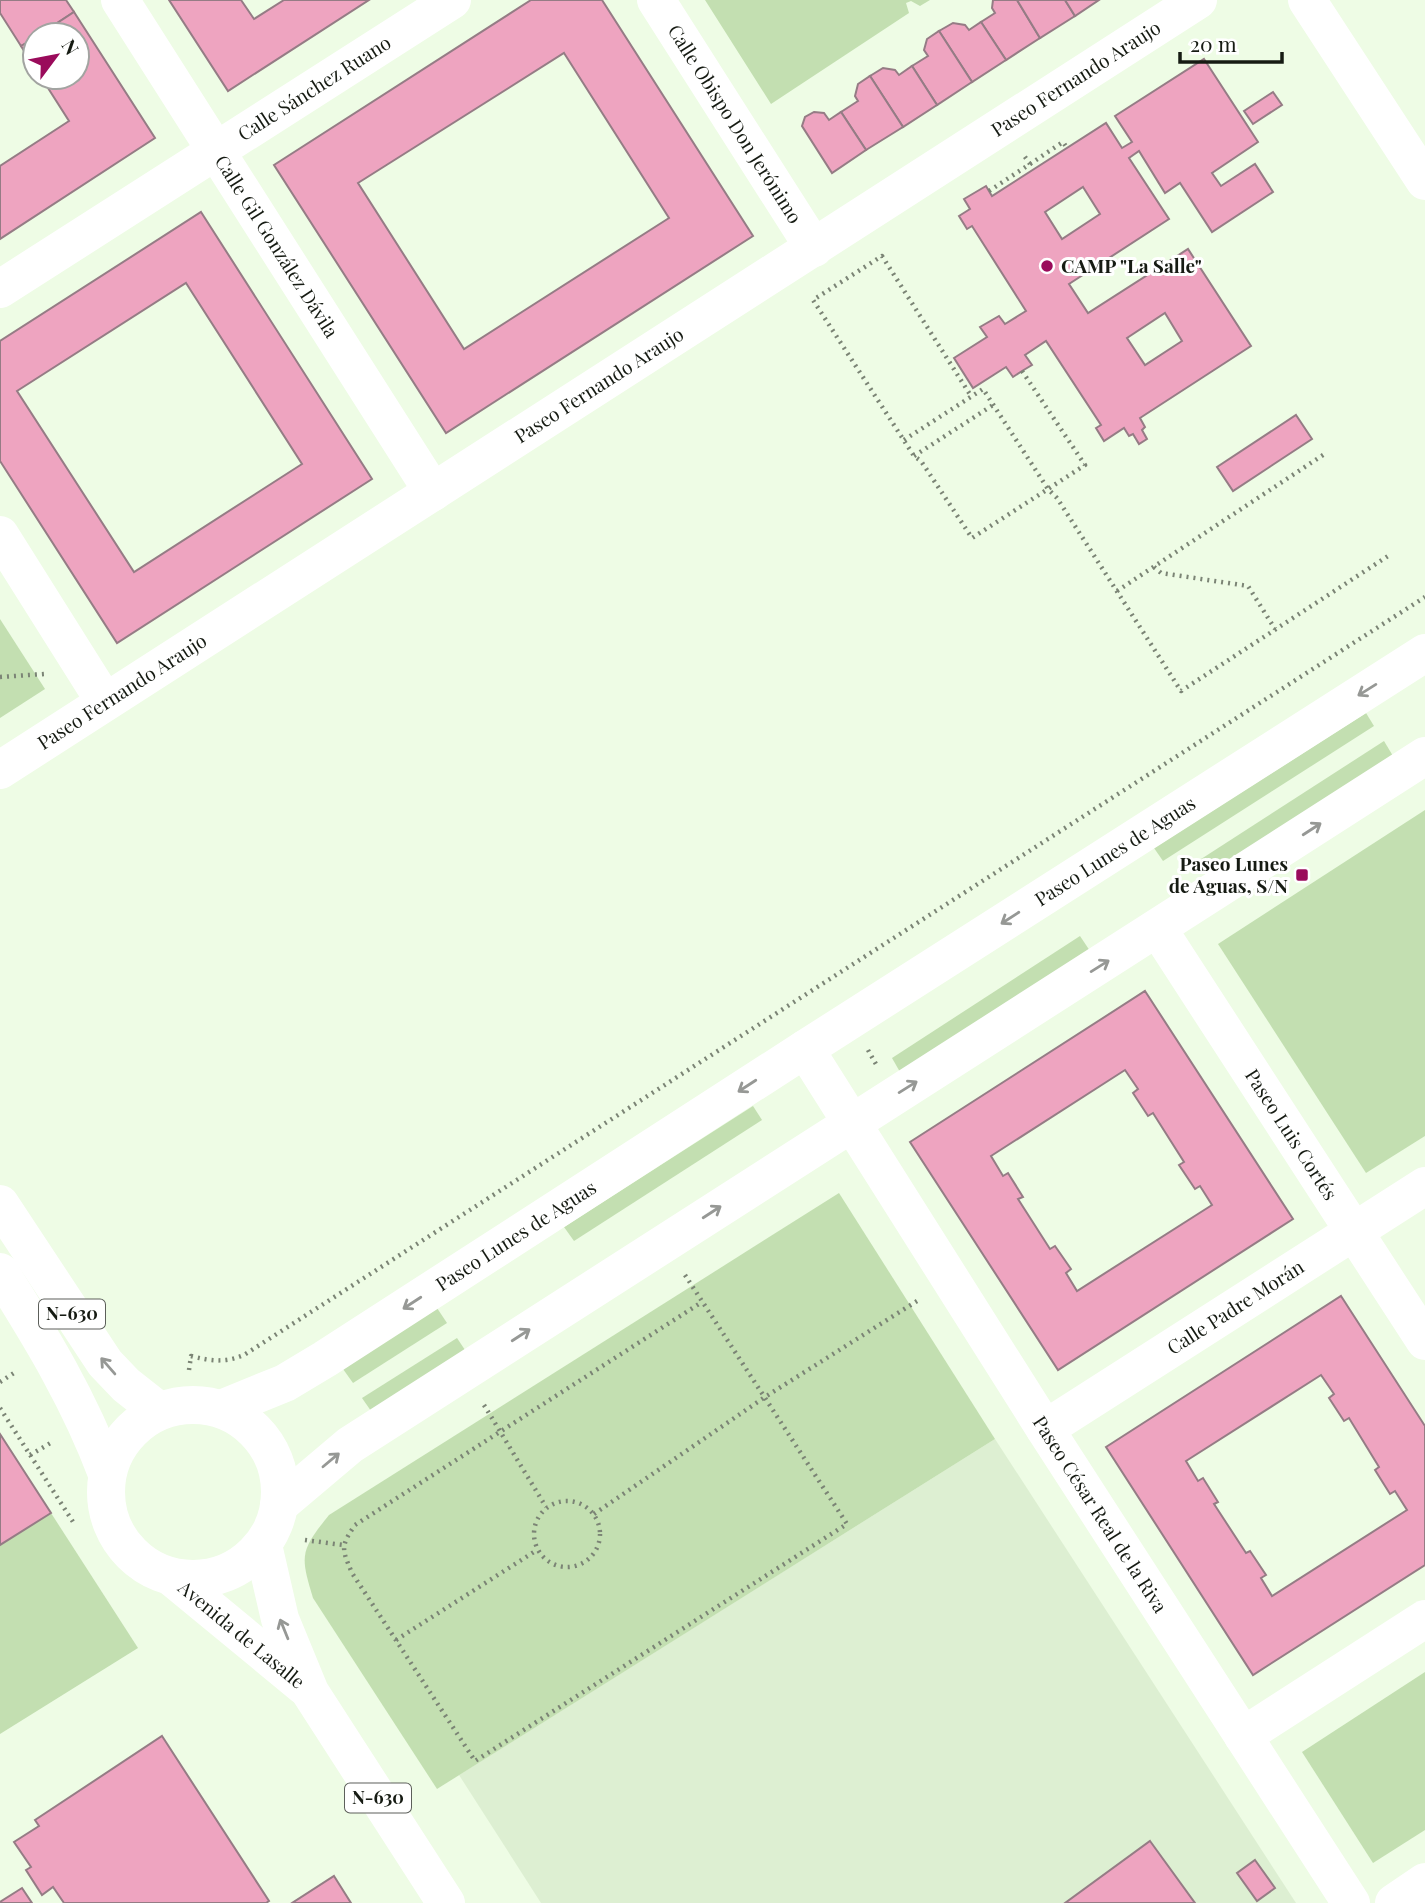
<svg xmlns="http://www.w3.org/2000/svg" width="1425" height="1903" viewBox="0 0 1425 1903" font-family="'Playfair Display',serif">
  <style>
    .built { fill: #ddefd2 }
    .green { fill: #c3dfb1 }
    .building { fill: #eea4c0; stroke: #957c85; stroke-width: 2; fill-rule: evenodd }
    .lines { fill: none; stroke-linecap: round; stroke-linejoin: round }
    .path { stroke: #7b8475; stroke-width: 4.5; stroke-dasharray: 2 5; stroke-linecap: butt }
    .minor { stroke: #fff; stroke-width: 38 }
    .highway { stroke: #fff; stroke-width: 38 }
    .oneway { stroke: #969895 }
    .poi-dot { fill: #9a0b5b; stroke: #fff; stroke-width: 2.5 }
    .labels { text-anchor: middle; stroke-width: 6; stroke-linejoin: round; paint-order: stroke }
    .shield { fill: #fff; stroke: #5c5f5a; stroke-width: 2 }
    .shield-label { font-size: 18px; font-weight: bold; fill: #161b13 }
    .street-label { font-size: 19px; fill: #161b13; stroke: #fff }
    .poi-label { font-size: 19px; font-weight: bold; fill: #161b13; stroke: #fff; text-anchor: start }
  </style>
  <rect width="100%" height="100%" fill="#eefce5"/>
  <path class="built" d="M 995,1439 L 1296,1903 L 541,1903 L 459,1775 Z"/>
  <g class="green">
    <path d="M 705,0 L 930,0 L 920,6 L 911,1 L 906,3 L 909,13 L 771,104 Z"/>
    <path d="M 0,619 L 45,689 L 0,718 Z"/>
    <path d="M 1366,713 L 1374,726 L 1163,861 L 1154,848 Z"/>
    <path d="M 1384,741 L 1393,756 L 1207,875 L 1198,861 Z"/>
    <path d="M 1425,810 L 1425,1136 L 1366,1173 L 1218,944 Z"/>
    <path d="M 1080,936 L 1090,951 L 900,1072 L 892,1058 Z"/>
    <path d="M 753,1106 L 762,1120 L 574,1241 L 564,1227 Z"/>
    <path d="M 839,1193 L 995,1439 L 437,1789 L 313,1598 C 300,1555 300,1551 329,1515 Z"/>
    <path d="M 437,1308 L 447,1323 L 353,1383 L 343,1369 Z"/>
    <path d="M 457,1338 L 465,1350 L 371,1411 L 362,1398 Z"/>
    <path d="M 51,1513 L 138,1648 L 0,1734 L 0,1545 Z"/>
    <path d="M 1425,1672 L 1425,1830 L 1373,1863 L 1302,1752 Z"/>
  </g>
  <g class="building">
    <path d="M 0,0 L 66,0 L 74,12 L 39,35 L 35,35 L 35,38 L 21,46 L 0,13 Z"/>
    <path d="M 169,0 L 241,0 L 254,19 L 284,0 L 369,0 L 228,91 Z"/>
    <path d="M 531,0 L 602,0 L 753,236 L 446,433 L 274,165 ZM 564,53 L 669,218 L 464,349 L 358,183 Z"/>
    <path d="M 993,0 L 1017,0 L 1040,38 L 1006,60 L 981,22 L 995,13 L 992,8 Z"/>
    <path d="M 1017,0 L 1065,0 L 1075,16 L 1040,38 Z"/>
    <path d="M 1065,0 L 1099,0 L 1075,16 Z"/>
    <path d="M 74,12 L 155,138 L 0,239 L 0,166 L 69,121 L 41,77 L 77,77 L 77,35 L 39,35 Z"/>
    <path d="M 981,22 L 1006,60 L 972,82 L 939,31 L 953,23 L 965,25 L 969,30 Z"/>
    <path d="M 939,31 L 972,82 L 937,105 L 912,66 L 928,56 L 924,50 L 927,39 Z"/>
    <path d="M 35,38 L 35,68 L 21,46 Z"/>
    <path d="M 1204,59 L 1258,142 L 1212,173 L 1221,186 L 1255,164 L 1273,192 L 1212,232 L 1180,183 L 1165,193 L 1139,151 L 1129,158 L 1169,219 L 1069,284 L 1088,313 L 1188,249 L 1251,346 L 1140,418 L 1145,427 L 1142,430 L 1147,439 L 1139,444 L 1133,434 L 1129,436 L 1124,428 L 1104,441 L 1096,428 L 1101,425 L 1046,341 L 1025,355 L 1032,365 L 1022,371 L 1013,377 L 1006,367 L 973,388 L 954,358 L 987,337 L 980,327 L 999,316 L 1005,324 L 1026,311 L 972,226 L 967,229 L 959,216 L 970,209 L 964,199 L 986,186 L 992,196 L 1106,123 L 1122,148 L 1132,142 L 1115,116 ZM 1083,187 L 1100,214 L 1062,239 L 1045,212 ZM 1165,313 L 1182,341 L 1145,365 L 1127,338 Z"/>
    <path d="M 912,66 L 937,105 L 903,127 L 870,76 L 883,68 L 895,70 L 899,75 Z"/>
    <path d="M 870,76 L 903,127 L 866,150 L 841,112 L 858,101 L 855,96 L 858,84 Z"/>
    <path d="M 1273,92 L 1282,105 L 1253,124 L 1244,111 Z"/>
    <path d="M 814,112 L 824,113 L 829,120 L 841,112 L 866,150 L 832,173 L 802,126 L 805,117 Z"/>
    <path d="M 201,212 L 372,479 L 117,643 L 0,461 L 0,341 ZM 186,283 L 302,464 L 134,572 L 17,391 Z"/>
    <path d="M 1296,415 L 1312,439 L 1233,491 L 1217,467 Z"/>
    <path d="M 1145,991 L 1293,1219 L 1058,1370 L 910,1142 ZM 1125,1070 L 1138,1089 L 1133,1093 L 1148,1116 L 1153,1113 L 1184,1162 L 1179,1165 L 1195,1189 L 1200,1186 L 1212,1205 L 1077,1291 L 1066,1273 L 1071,1269 L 1055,1246 L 1050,1249 L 1018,1199 L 1023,1197 L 1008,1173 L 1003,1176 L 991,1156 Z"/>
    <path d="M 1341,1296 L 1425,1426 L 1425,1565 L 1253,1675 L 1106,1447 ZM 1321,1375 L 1334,1394 L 1329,1398 L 1344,1421 L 1349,1418 L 1379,1467 L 1375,1470 L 1390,1494 L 1395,1491 L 1407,1510 L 1272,1596 L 1261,1578 L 1266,1575 L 1250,1551 L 1246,1553 L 1214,1504 L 1218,1502 L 1203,1478 L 1198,1481 L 1186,1461 Z"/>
    <path d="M 0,1434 L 51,1513 L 0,1545 Z"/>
    <path d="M 162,1736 L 269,1901 L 266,1903 L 64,1903 L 53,1887 L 42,1895 L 26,1870 L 31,1867 L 14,1842 L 39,1826 L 35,1820 Z"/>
    <path d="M 1150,1841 L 1195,1903 L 1065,1903 Z"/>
    <path d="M 1255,1860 L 1275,1888 L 1257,1901 L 1237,1873 Z"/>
    <path d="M 334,1876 L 351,1903 L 292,1903 Z"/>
    <path d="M 22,1888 L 32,1903 L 0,1903 L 0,1902 Z"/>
  </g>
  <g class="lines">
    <g class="path">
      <path d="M 1030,164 L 1063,142 L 1067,148"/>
      <path d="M 989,191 L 1030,164 L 1023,154"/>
      <path d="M 1022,371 L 1085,465 L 1048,489 L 1057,498 L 1181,691 L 1388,556"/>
      <path d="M 904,440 L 983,389 L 1048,489 L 972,538 L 921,461 L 914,456 L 813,300 L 882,256 L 971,396"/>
      <path d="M 914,456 L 993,405"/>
      <path d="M 1154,567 L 1161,573 L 1248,586 L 1275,629"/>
      <path d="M 1117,591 L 1326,453"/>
      <path d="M 0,677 L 44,674"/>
      <path d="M 868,1050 L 877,1066"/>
      <path d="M 685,1275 L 847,1524 L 475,1761 L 352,1573 C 342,1549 340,1547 355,1525 L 702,1302"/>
      <path d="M 189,1370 L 191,1356 C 210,1361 225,1363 244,1355 L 1425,597"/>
      <path d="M 0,1382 L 17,1371"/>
      <path d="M 484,1405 L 546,1507"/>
      <path d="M 0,1408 L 75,1525"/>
      <path d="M 30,1455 L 54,1441"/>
      <circle cx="567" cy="1534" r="33"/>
      <path d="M 594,1514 L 765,1397 L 917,1301"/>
      <path d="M 305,1540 L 343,1545"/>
      <path d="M 396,1640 L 537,1550"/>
    </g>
    <g class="minor">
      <path id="s1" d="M 120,0 L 433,492"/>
      <path id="s2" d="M 656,0 L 814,248"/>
      <path d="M 1307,0 L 1425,181"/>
      <path id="s3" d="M 0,289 L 452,0"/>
      <path d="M 0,535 L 105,702"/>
      <path id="s4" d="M 0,770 L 1198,0"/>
      <path id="s5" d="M 1158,929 L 1425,1341"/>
      <path id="s6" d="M 805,1049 L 1045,1429 L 1351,1903"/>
      <path id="s7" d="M 221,1409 L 285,1383 L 325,1359 L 805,1049 L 1425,653"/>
      <path id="s8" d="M 1045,1429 L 1425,1186"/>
      <path d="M 279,1505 L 350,1445 L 1425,756"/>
      <path d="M 1243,1736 L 1425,1619"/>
      <path d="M 1394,1903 L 1425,1882"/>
    </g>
    <g class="highway">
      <path d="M 0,1204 L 105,1363 L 126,1385 L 159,1411"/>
      <path d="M 0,1272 C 41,1337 80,1401 107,1474"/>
      <circle cx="193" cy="1492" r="87"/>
      <path d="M 263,1545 L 280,1619 L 310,1692 L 446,1903"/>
      <path id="s9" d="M 173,1578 L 304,1686"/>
    </g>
  </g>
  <defs><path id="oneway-shaft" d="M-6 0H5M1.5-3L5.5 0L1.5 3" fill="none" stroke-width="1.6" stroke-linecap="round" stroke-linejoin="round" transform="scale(1.75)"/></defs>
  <g class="oneway">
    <use href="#oneway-shaft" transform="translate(1367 690) rotate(148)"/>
    <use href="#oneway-shaft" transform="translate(1312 829) rotate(-33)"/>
    <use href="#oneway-shaft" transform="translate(1010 918) rotate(147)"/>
    <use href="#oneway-shaft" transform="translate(1100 966) rotate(-32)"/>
    <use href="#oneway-shaft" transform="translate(747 1086) rotate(147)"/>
    <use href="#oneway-shaft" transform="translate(908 1087) rotate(-32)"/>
    <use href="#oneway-shaft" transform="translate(712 1212) rotate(-33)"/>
    <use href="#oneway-shaft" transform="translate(412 1303) rotate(147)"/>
    <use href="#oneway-shaft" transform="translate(521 1335) rotate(-33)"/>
    <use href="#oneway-shaft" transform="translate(108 1366) rotate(-131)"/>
    <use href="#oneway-shaft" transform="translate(331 1460) rotate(-40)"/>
    <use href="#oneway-shaft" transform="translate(284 1629) rotate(-112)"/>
  </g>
  <g class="poi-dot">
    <circle cx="1047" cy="266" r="7"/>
    <rect x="1295" y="868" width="14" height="14" rx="3.5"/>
  </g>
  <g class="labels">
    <g class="shield">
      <rect x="39" y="1299.5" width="66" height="29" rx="5"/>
      <rect x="345" y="1783.5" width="66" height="29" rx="5"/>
    </g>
    <g class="shield-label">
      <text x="72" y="1320">N-630</text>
      <text x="378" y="1804">N-630</text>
    </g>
    <g class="street-label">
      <text dy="7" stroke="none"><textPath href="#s4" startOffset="1279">Paseo Fernando Araujo</textPath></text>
      <text dy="7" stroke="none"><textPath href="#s3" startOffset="373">Calle Sánchez Ruano</textPath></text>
      <text dy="7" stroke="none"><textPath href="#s2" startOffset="147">Calle Obispo Don Jerónimo</textPath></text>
      <text dy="7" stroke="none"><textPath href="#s1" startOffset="292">Calle Gil González Dávila</textPath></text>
      <text dy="7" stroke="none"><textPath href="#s4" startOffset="712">Paseo Fernando Araujo</textPath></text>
      <text dy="7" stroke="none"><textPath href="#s4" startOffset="145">Paseo Fernando Araujo</textPath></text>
      <text dy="7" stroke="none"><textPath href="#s7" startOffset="1055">Paseo Lunes de Aguas</textPath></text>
      <text dy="7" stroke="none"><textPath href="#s5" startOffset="245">Paseo Luis Cortés</textPath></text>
      <text dy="7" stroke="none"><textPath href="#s7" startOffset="343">Paseo Lunes de Aguas</textPath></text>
      <text dy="7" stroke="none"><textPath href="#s8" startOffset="226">Calle Padre Morán</textPath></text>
      <text dy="7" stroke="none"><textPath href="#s6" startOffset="551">Paseo César Real de la Riva</textPath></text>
      <text dy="7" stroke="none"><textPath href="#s9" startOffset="89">Avenida de Lasalle</textPath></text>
    </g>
    <g class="poi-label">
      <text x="1061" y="273">CAMP "La Salle"</text>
      <text x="1288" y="871" text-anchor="end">Paseo Lunes<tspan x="1288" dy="22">de Aguas, S/N</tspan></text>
    </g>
  </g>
  <g transform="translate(56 56) rotate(58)"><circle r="33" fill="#ffffff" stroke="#a2a4a1" stroke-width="2"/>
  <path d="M0-5L12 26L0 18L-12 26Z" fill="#9a0b5b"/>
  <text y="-10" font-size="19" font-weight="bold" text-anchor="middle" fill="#161b13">N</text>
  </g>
  <path d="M1180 52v10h102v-10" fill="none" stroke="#161b13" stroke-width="3.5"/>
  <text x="1190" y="52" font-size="21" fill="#161b13" stroke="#ffffff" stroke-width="5" paint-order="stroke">20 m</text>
</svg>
